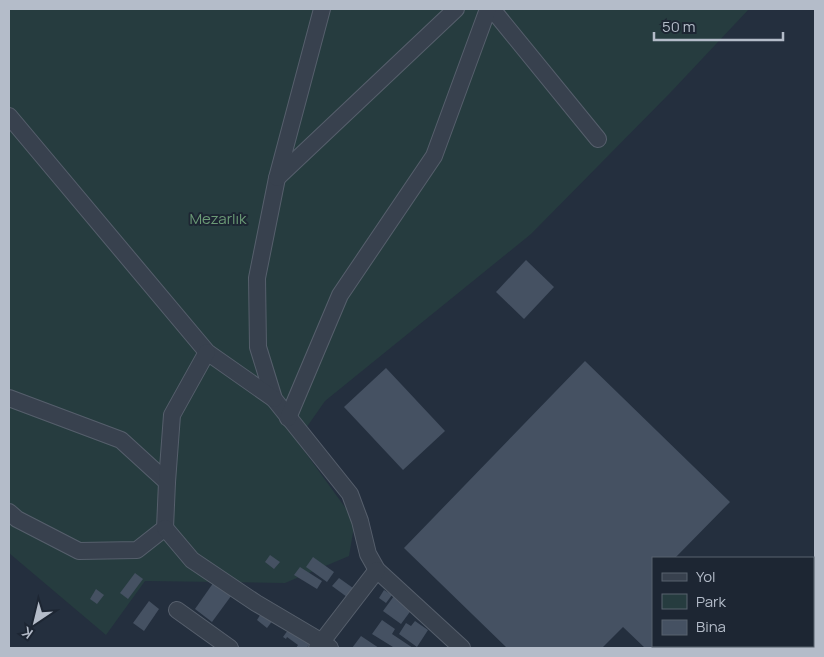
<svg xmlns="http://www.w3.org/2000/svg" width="824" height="657" viewBox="0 0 824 657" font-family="Manrope,sans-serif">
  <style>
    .green { fill: #263c3f }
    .building { fill: #455162 }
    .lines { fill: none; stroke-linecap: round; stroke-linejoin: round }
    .street-casing { stroke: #565f6c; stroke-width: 18 }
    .street { stroke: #38414e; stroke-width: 16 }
    .labels { text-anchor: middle; stroke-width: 4; stroke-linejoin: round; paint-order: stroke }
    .park-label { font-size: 15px; fill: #6b9a76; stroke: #1d2633 }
  </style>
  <rect width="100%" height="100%" fill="#242f3e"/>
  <path class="green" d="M 9,9 L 749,9 L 670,93 L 531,234 L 325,401 L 297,441 L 355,521 L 349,556 L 285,583 L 145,581 L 106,635 L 9,553 Z"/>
  <g class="building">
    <path d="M 526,260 L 554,287 L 524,319 L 496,292 Z"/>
    <path d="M 585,361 L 730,502 L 675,558 L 653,558 L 653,646 L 742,646 L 744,648 L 645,648 L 623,627 L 602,648 L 507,648 L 404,548 Z"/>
    <path d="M 386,368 L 445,431 L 403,470 L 344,407 Z"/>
    <path d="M 270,555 L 280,562 L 274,569 L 265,562 Z"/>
    <path d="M 313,557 L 334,572 L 327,582 L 306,567 Z"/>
    <path d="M 300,567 L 322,581 L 317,589 L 294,575 Z"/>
    <path d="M 135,573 L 143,579 L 128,599 L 120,593 Z"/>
    <path d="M 339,578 L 353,588 L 347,597 L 332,586 Z"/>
    <path d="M 216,579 L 234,592 L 212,622 L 195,609 Z"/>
    <path d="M 96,589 L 104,595 L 97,604 L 90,599 Z"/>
    <path d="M 384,590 L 392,595 L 386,603 L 379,598 Z"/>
    <path d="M 394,596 L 412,609 L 401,624 L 383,611 Z"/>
    <path d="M 149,601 L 159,609 L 144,631 L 133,623 Z"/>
    <path d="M 262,612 L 273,620 L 267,628 L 257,620 Z"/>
    <path d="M 382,620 L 395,629 L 392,634 L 413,648 L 392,648 L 393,647 L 372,634 Z"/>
    <path d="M 415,621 L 428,630 L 417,647 L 399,634 L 406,623 L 411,626 Z"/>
    <path d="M 288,630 L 309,644 L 307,648 L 296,648 L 298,645 L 287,637 L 286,639 L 283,637 Z"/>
    <path d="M 361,636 L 379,648 L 352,648 Z"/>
  </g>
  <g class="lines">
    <defs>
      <g id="street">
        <path d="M 322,9 L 277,178 L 257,278 L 258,347 L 274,399 L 350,494 L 360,521 L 368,554 L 377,570 L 462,648"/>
        <path d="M 492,9 L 598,139"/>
        <path d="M 9,116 L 207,352 L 274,399"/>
        <path d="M 277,178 L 456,9"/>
        <path d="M 9,398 L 121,440 L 167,482"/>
        <path d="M 288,418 L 340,295 L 434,156 L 488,9"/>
        <path d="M 9,512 L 17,519 L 79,551 L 137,550 L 165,528 L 167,482 L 172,415 L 207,352"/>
        <path d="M 165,528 L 192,560 L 256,603 L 322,642 L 330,648"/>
        <path d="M 177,610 L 230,648"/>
        <path d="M 317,648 L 377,570"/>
      </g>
    </defs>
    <use href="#street" class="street-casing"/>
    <use href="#street" class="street"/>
  </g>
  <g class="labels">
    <g class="park-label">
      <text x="218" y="224">Mezarlık</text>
    </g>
  </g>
  <rect width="824" height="657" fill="none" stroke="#b4bcc9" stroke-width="20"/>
  <rect x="652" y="557" width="162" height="90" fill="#1d2633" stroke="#59626f"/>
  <rect x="662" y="573" width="25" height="8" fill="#38414e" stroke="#59626f"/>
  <text x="696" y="582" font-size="15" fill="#b4bcc9">Yol</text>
  <rect x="662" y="594" width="25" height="15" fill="#263c3f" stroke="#59626f"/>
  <text x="696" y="607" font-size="15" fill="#b4bcc9">Park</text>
  <rect x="662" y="620" width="25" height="15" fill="#455162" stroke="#59626f"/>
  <text x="696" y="632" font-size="15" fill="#b4bcc9">Bina</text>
  <g transform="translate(35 622) rotate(215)" stroke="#1d2633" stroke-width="4" paint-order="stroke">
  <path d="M0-4L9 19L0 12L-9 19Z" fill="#b4bcc9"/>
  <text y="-8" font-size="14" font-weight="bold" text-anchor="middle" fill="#b4bcc9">K</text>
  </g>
  <path d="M654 32v8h129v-8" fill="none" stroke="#b4bcc9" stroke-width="2.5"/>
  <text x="662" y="32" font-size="15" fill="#b4bcc9" stroke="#1d2633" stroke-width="4" paint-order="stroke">50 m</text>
</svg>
